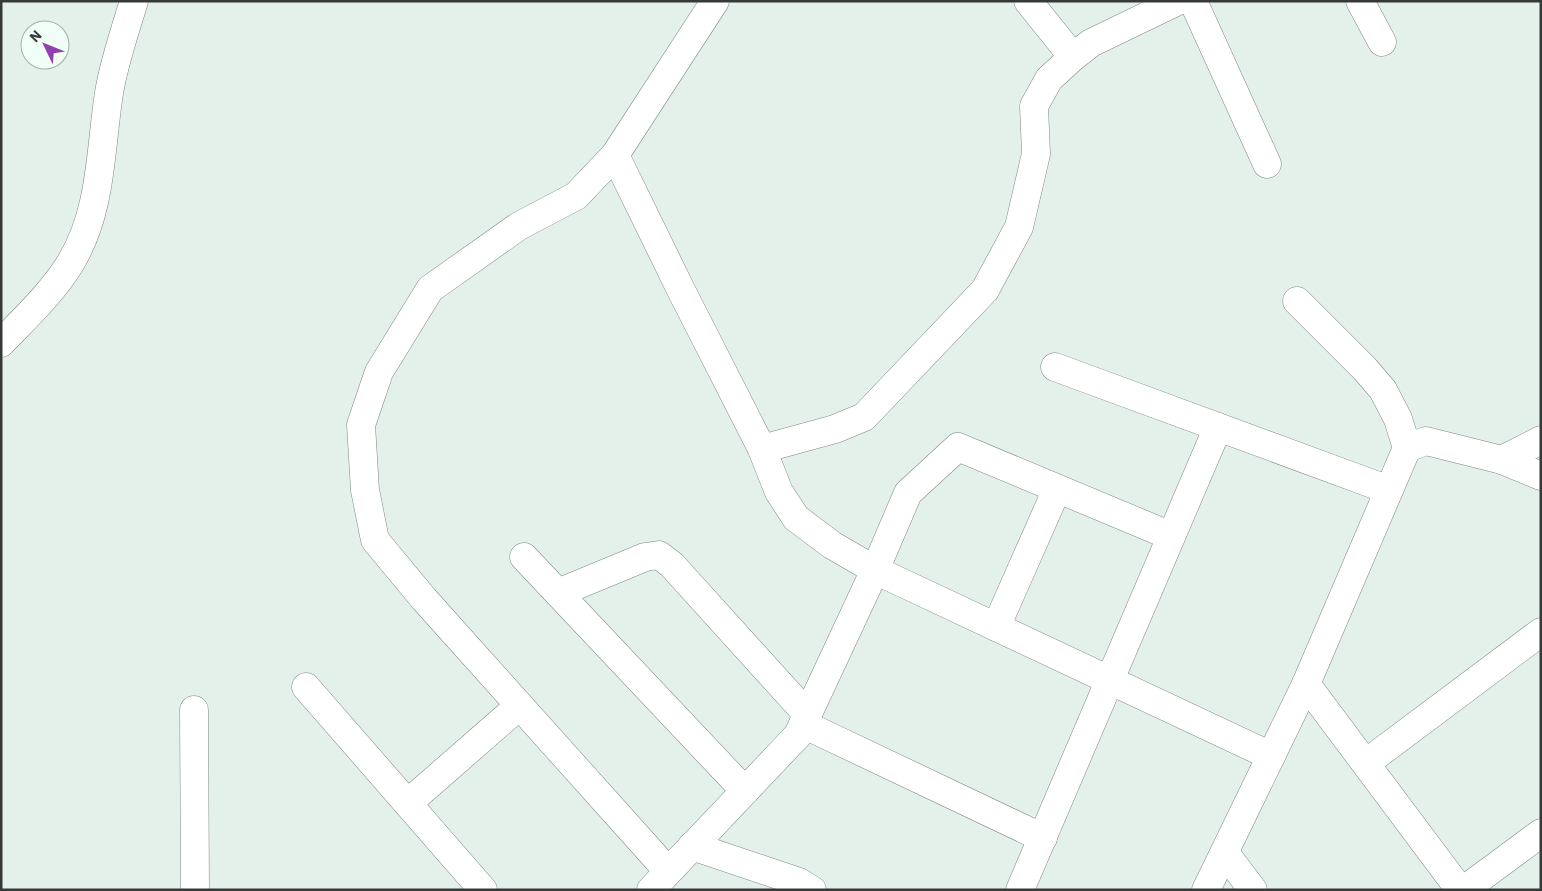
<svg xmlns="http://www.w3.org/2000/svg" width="1542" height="891" viewBox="0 0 1542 891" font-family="'IBM Plex Sans',sans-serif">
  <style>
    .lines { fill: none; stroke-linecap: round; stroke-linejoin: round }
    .minor-casing { stroke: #7e8984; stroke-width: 29 }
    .minor { stroke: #fff; stroke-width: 28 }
  </style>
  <rect width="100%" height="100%" fill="#e4f0ea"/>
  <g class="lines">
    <defs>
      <g id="minor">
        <path d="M 1028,1 L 1073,57 L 1091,43 L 1178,1"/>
        <path d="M 1193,1 L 1267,164"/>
        <path d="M 1360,1 L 1382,42"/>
        <path d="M 615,155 L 681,290 L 762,449 L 779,492 L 796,518 L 832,545 L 875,570 L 1271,756"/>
        <path d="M 1,343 C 25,318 53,292 71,262 C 102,210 100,151 109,93 C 114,62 125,31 134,1"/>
        <path d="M 1055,367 L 1389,490"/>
        <path d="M 1407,448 L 1426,441 L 1502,460 L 1541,476"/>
        <path d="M 762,449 L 835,429 L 864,417 L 985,290 L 1019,227 L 1036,154 L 1034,106 L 1049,79 L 1073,57"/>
        <path d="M 1502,460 L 1541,440"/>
        <path d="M 524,557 L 745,791"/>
        <path d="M 558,593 L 645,557 L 659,555 L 672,565 L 807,714"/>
        <path d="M 996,627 L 1057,489"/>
        <path d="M 1306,684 L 1460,890"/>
        <path d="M 306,687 L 483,890"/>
        <path d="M 194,710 L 195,890"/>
        <path d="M 803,724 L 1043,838"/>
        <path d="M 1366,763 L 1541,632"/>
        <path d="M 408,803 L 519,706"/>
        <path d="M 692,846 L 799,882 L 812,890"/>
        <path d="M 1225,853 L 1253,890"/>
        <path d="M 668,871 L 424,599 L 375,540 L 365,490 L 361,425 L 379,372 L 430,289 L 519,226 L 576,196 L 615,155 L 715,1"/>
        <path d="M 651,890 L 798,735 L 875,570 L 908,493 L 958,447 L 1171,536"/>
        <path d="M 1020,890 L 1218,427"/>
        <path d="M 1206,890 L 1306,684 L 1407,448 L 1398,419 L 1383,390 L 1365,369 L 1297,301"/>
        <path d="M 1464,890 L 1541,833"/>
      </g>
    </defs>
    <use href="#minor" class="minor-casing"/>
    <use href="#minor" class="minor"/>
  </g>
  <rect width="1542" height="891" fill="none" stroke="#353a38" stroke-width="5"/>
  <g transform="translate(45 45) rotate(313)"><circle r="24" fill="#f1fdf7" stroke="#a6afab"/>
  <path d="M0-4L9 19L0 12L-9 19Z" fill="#9140af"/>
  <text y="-8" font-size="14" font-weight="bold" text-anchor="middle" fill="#353a38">N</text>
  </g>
</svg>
